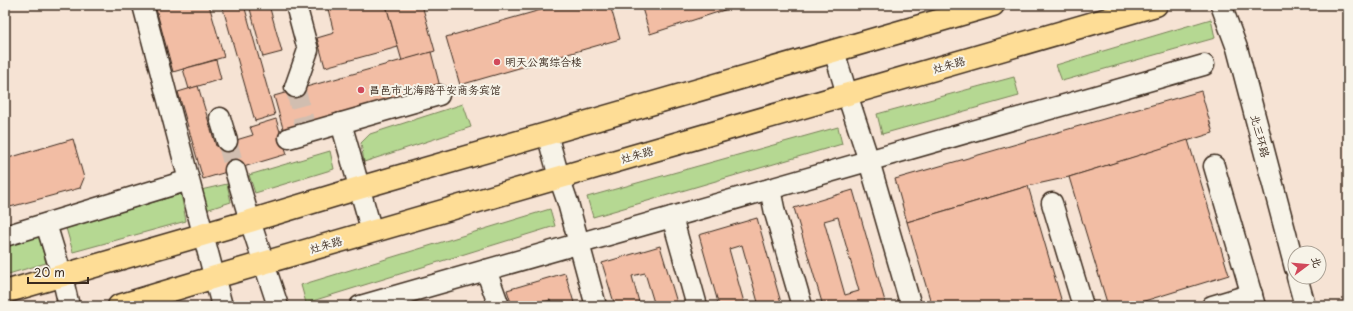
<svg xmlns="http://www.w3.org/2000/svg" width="1353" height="311" viewBox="0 0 1353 311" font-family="'Playpen Sans','LXGW WenKai TC',sans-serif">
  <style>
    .green { fill: #b5d892; stroke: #788158 }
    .building { fill: #f2bda4; stroke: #3b2a1e; fill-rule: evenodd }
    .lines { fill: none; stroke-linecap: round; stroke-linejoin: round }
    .minor-tunnel { stroke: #d1beb0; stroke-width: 20; stroke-dasharray: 20 10; stroke-linecap: butt }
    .minor-casing { stroke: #3b2a1e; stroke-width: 23 }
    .major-casing { stroke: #3b2a1e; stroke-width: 25 }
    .minor { stroke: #f7f3e8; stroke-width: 20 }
    .major { stroke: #fedd96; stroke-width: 22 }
    .poi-dot { fill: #d1495b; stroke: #f7f3e8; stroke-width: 1.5 }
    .labels { text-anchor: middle; stroke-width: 4; stroke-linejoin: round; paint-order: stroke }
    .poi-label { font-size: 11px; fill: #3b2a1e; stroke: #f7f3e8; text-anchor: start }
    .street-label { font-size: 11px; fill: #3b2a1e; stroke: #f7f3e8 }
  </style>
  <rect width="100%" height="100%" fill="#f6e3d4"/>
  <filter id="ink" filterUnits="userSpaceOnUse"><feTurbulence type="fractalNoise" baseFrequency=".025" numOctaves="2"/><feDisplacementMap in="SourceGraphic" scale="8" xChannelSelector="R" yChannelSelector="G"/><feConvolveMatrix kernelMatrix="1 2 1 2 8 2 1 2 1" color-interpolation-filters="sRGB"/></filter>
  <g filter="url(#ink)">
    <g class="green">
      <path d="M 1211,19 L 1215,38 L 1062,81 L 1056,65 Z"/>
      <path d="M 1014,77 L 1019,96 L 882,134 L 877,114 Z"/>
      <path d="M 463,104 L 471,127 L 364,162 L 361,143 L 370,134 Z"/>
      <path d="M 838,127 L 842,144 L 593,217 L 587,197 Z"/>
      <path d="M 330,151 L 334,169 L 255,193 L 249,175 Z"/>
      <path d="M 227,184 L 231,202 L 206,210 L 201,190 Z"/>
      <path d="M 181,194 L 186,221 L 73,252 L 66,228 Z"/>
      <path d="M 550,209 L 555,226 L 306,303 L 301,285 Z"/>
      <path d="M 39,236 L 46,263 L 5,275 L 5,247 Z"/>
    </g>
    <g class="building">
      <path d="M 155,5 L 209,5 L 224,57 L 173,72 Z"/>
      <path d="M 222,5 L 244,5 L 275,115 L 255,121 Z"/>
      <path d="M 249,5 L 269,5 L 282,52 L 263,57 Z"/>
      <path d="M 327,5 L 386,5 L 398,47 L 325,67 L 317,38 L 334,33 Z"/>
      <path d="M 386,5 L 422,5 L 435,51 L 402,61 Z"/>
      <path d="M 558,5 L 610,5 L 620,39 L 460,85 L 446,37 Z"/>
      <path d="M 641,5 L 740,5 L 650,34 Z"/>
      <path d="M 431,52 L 440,87 L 284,132 L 274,96 Z"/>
      <path d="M 216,60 L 221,79 L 189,89 L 183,69 Z"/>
      <path d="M 198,86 L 216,146 L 253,135 L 250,127 L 276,119 L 287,154 L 203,179 L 178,92 Z"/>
      <path d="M 1201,91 L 1213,133 L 1069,177 L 1028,186 L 907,222 L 895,179 Z"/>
      <path d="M 73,139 L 84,178 L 80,188 L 10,207 L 5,189 L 5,159 Z"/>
      <path d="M 1188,140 L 1229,275 L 1128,306 L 1108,306 L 1069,177 Z"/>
      <path d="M 1028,186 L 1063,306 L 932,306 L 907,222 Z"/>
      <path d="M 5,189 L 10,207 L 5,208 Z"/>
      <path d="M 853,190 L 886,305 L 823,306 L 794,208 ZM 838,217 L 859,291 L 845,295 L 824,221 Z"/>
      <path d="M 757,218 L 782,306 L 759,306 L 742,245 L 729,249 L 745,306 L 719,306 L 699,235 Z"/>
      <path d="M 660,246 L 678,306 L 655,306 L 645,273 L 632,276 L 640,306 L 615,306 L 602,263 Z"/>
      <path d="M 565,273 L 575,306 L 552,306 L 550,300 L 537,304 L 538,306 L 512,306 L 507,290 Z"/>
      <path d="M 469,301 L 470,306 L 451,306 Z"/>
    </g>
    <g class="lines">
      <g class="minor-tunnel">
        <path d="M 295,87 L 307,133"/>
        <path d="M 227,141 L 235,170"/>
      </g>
      <defs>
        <g id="minor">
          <path d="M 143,5 L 222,306"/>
          <path d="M 1221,5 L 1237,48 L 1295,268"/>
          <path d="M 834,51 L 847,94 L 869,161 L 911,306"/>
          <path d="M 295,87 L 308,50 L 296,5"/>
          <path d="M 220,118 L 227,141"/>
          <path d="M 341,123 L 372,232"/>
          <path d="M 547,134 L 559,177 L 568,203 L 596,306"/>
          <path d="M 289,138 L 439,95"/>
          <path d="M 1214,166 L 1255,306"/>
          <path d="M 235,170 L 250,221 L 278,306"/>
          <path d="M 770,189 L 775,213 L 802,306"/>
          <path d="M 1052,203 L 1083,306"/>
          <path d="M 672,217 L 697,306"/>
          <path d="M 46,224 L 62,276 L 69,306"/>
          <path d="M 5,236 L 189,180"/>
          <path d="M 486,270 L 499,306"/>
          <path d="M 1297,277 L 1305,306"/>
          <path d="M 360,306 L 1204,65"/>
          <path d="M 1212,306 L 1252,294"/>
        </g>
        <g id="major">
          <path d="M 5,292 L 250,221 L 359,188 L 993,5"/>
          <path d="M 119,306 L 215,277 L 1156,5"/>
        </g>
      </defs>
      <use href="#minor" class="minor-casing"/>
      <use href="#major" class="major-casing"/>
      <use href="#minor" class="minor"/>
      <use href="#major" class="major"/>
    </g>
  </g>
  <g class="poi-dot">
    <circle cx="497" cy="62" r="4"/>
    <circle cx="361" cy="90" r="4"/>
  </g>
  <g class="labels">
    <g class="poi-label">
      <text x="505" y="66">明天公寓综合楼</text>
      <text x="369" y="94">昌邑市北海路平安商务宾馆</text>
    </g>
    <g class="street-label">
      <text transform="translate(949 65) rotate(-16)" y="4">灶朱路</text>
      <text transform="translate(1260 136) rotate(75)" y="4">北三环路</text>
      <text transform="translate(637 155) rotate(-16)" y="4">灶朱路</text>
      <text transform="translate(326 245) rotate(-16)" y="4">灶朱路</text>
    </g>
  </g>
  <rect width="1353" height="311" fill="none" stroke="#f7f3e8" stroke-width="20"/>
  <rect x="10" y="10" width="1333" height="291" fill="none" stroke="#3b2a1e" stroke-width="1.5" filter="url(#ink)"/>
  <g transform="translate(1307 265) rotate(74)"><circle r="19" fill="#f7f3e8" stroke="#aca397"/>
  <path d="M0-3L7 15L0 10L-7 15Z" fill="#d1495b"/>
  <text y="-6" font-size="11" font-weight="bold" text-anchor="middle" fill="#3b2a1e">北</text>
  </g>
  <path d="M28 277v6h60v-6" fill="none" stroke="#3b2a1e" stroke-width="2"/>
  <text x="34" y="277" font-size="12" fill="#3b2a1e" stroke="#f7f3e8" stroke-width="3" paint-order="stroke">20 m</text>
</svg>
